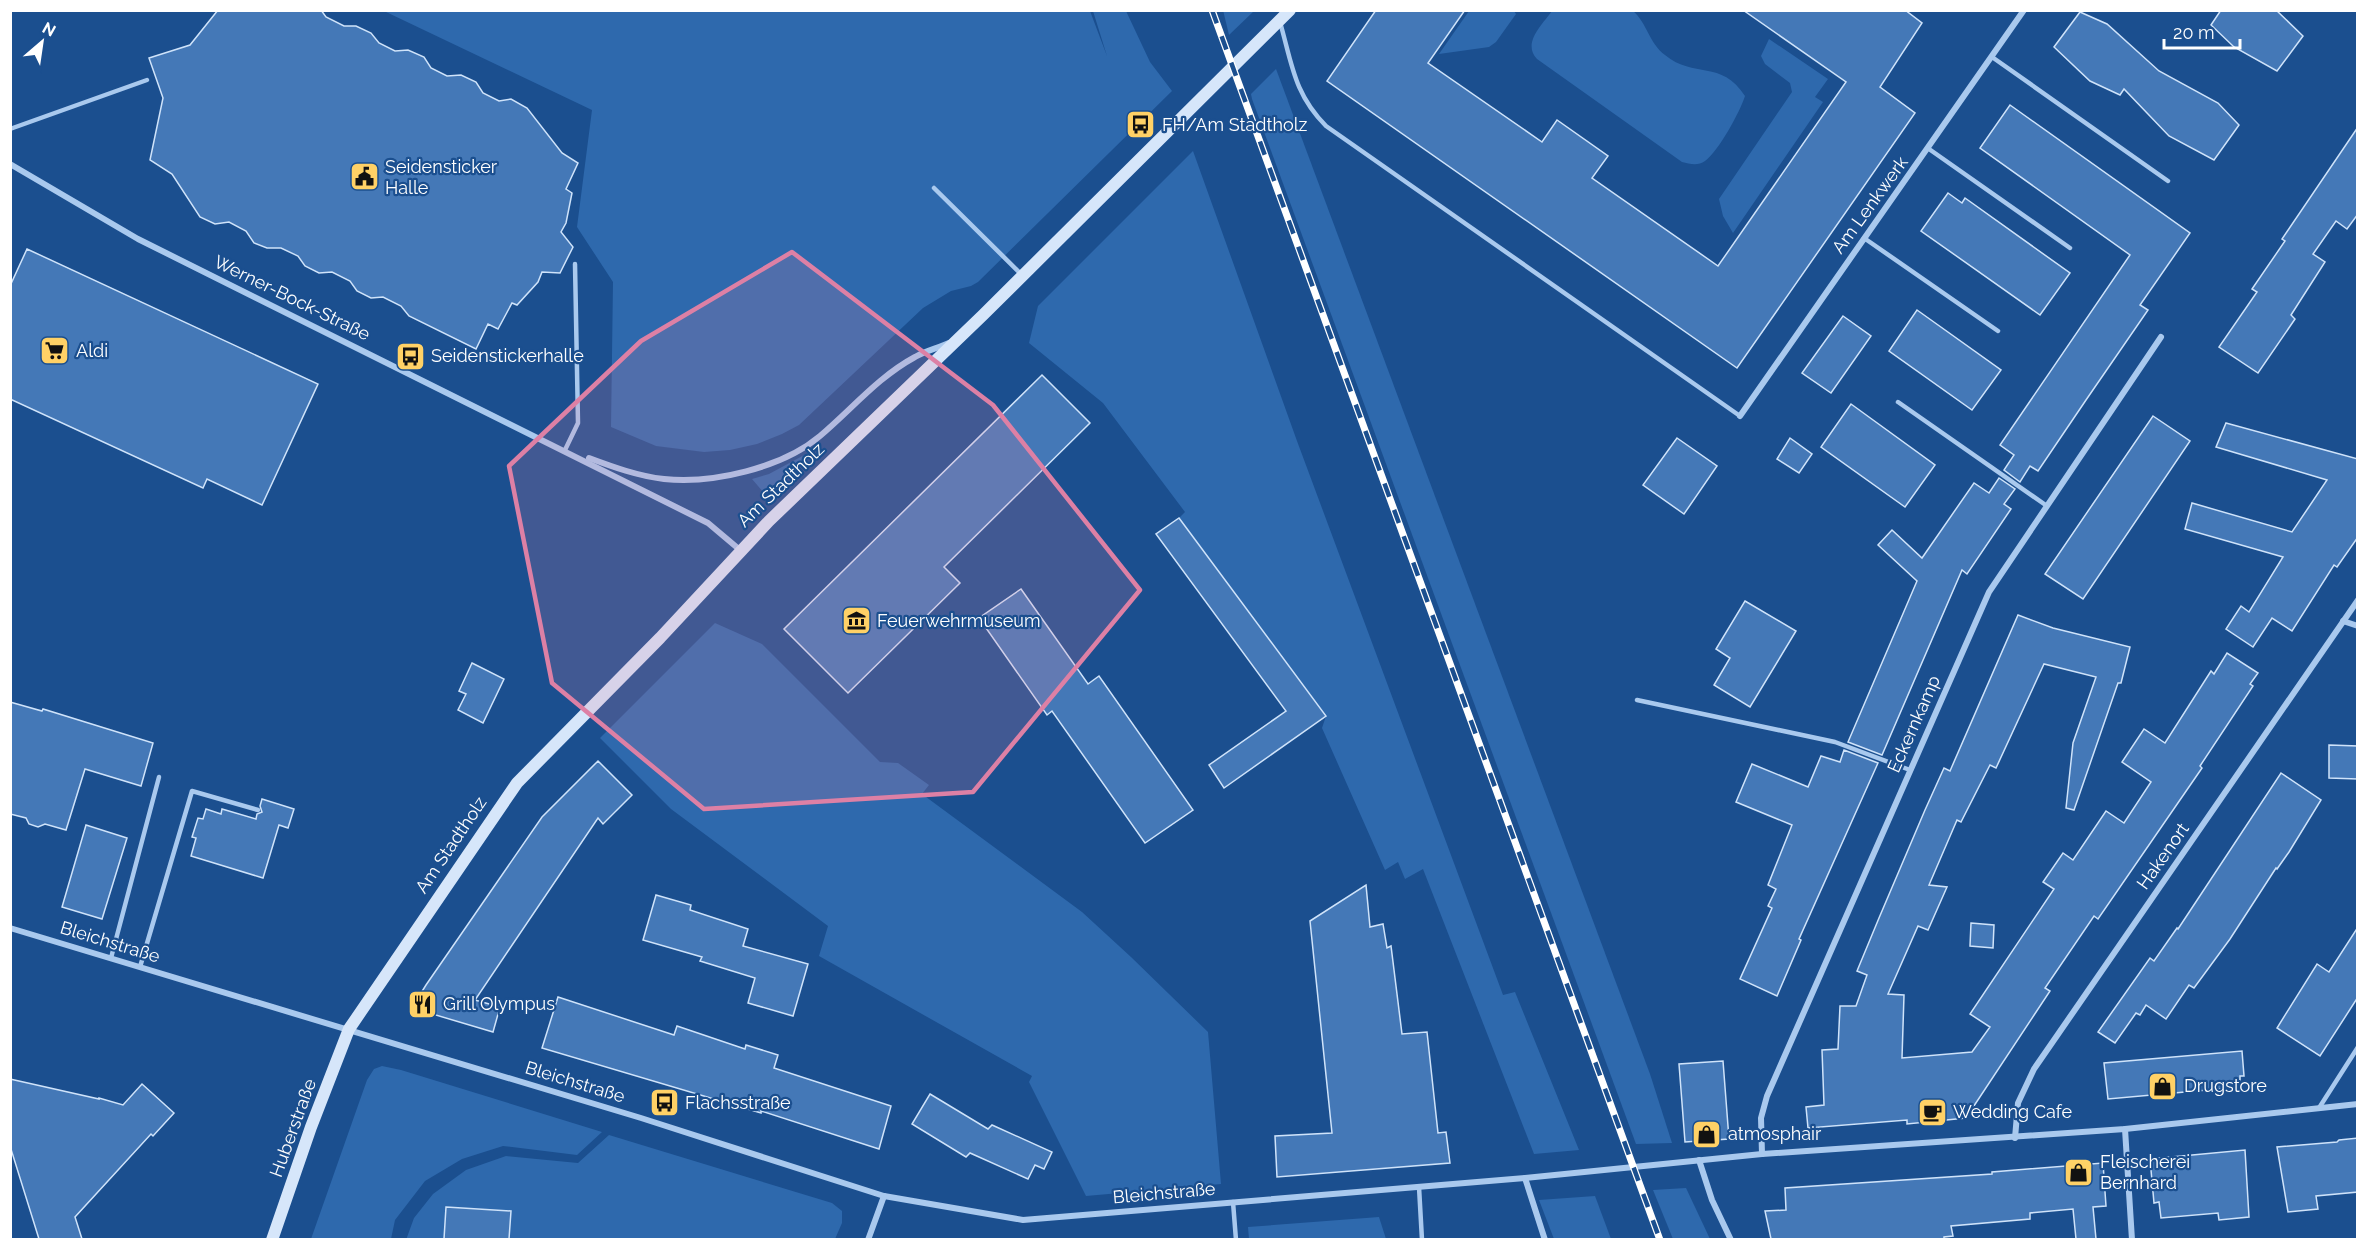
<svg xmlns="http://www.w3.org/2000/svg" width="2368" height="1250" viewBox="0 0 2368 1250" font-family="Raleway,sans-serif">
  <style>
    .green { fill: #2e69ad }
    .building { fill: #4478b7; stroke: #cfe3fa; stroke-width: 1.5 }
    .lines { fill: none; stroke-linecap: round; stroke-linejoin: round }
    .service { stroke: #a9c9ee; stroke-width: 4.5 }
    .minor { stroke: #a9c9ee; stroke-width: 6 }
    .secondary { stroke: #d6e6fa; stroke-width: 12 }
    .rail-casing { stroke: #fff; stroke-width: 7 }
    .rail { stroke: #1b4f8f; stroke-width: 4.5; stroke-dasharray: 14; stroke-linecap: butt }
    .marked { fill: #dd80a5; fill-opacity: 0.2; stroke: #dd80a5; stroke-width: 4.5; stroke-linejoin: round }
    .labels { text-anchor: middle; stroke-width: 4.5; stroke-linejoin: round; paint-order: stroke }
    .poi-label { font-size: 18px; fill: #fff; stroke: #1b4f8f; text-anchor: start }
    .street-label { font-size: 18px; fill: #fff; stroke: #1b4f8f }
  </style>
  <rect width="100%" height="100%" fill="#1b4f8f"/>
  <g class="green">
    <path d="M 1223,10 L 1254,10 L 1254,11 L 1229,35 Z"/>
    <path d="M 384,11 L 1090,11 L 1107,56 L 1093,11 L 1126,11 L 1150,62 L 1172,91 L 978,282 L 971,286 L 951,291 L 923,308 L 799,425 L 782,434 L 757,444 L 730,450 L 704,452 L 656,446 L 611,427 L 613,282 L 577,227 L 592,110 Z"/>
    <path d="M 1469,11 L 1514,11 L 1516,14 L 1496,42 L 1489,47 L 1439,54 Z"/>
    <path d="M 1552,11 L 1633,11 C 1647,23 1649,43 1665,55 C 1694,79 1721,59 1745,96 C 1740,112 1718,152 1705,161 C 1698,166 1690,164 1682,162 L 1537,59 C 1522,43 1542,25 1552,11 Z"/>
    <path d="M 1769,39 L 1828,79 L 1815,97 L 1823,102 L 1733,233 L 1723,216 L 1719,199 L 1792,92 L 1790,83 L 1765,64 L 1761,56 Z"/>
    <path d="M 1276,69 L 1650,1074 L 1672,1143 L 1636,1144 L 1252,99 L 1251,94 Z"/>
    <path d="M 1193,151 L 1297,441 L 1503,995 L 1515,992 L 1579,1150 L 1534,1154 L 1423,869 L 1405,879 L 1398,862 L 1385,870 L 1322,728 L 1326,716 L 1179,518 L 1185,512 L 1103,403 L 1029,343 L 1038,306 Z"/>
    <path d="M 806,454 L 809,457 L 764,493 L 752,479 L 769,474 Z"/>
    <path d="M 715,623 L 762,644 L 880,762 L 898,763 L 929,785 L 922,794 L 1082,912 L 1131,957 L 1208,1032 L 1221,1184 L 1086,1196 L 1029,1082 L 1032,1076 L 819,956 L 828,926 L 671,809 L 600,738 Z"/>
    <path d="M 382,1066 L 401,1070 L 602,1132 L 577,1155 L 503,1146 L 462,1159 L 425,1181 L 395,1220 L 391,1239 L 311,1239 L 367,1080 L 374,1069 Z"/>
    <path d="M 609,1135 L 832,1203 L 842,1211 L 842,1223 L 835,1239 L 509,1240 L 510,1211 L 446,1207 L 444,1239 L 406,1240 L 414,1218 L 433,1194 L 466,1170 L 506,1156 L 578,1163 Z"/>
    <path d="M 1686,1188 L 1710,1239 L 1673,1239 L 1653,1190 Z"/>
    <path d="M 1595,1196 L 1611,1239 L 1554,1239 L 1539,1200 Z"/>
    <path d="M 1379,1217 L 1386,1239 L 1249,1239 L 1248,1227 Z"/>
  </g>
  <g class="building">
    <path d="M 218,10 L 321,10 L 326,17 L 344,26 L 356,26 L 371,33 L 379,43 L 395,51 L 408,50 L 424,57 L 431,68 L 447,76 L 461,75 L 476,82 L 483,93 L 499,101 L 511,99 L 527,108 L 562,153 L 578,163 L 566,189 L 572,193 L 566,223 L 561,232 L 573,247 L 560,273 L 542,272 L 538,282 L 517,305 L 512,303 L 498,329 L 488,324 L 476,349 L 409,316 L 401,306 L 383,297 L 371,298 L 357,291 L 350,281 L 332,272 L 319,273 L 305,266 L 298,256 L 281,248 L 267,248 L 254,243 L 246,231 L 229,222 L 215,224 L 200,217 L 172,174 L 150,160 L 163,98 L 149,58 L 190,45 Z"/>
    <path d="M 1376,10 L 1465,10 L 1428,63 L 1542,142 L 1557,120 L 1608,156 L 1592,178 L 1718,266 L 1846,82 L 1743,10 L 1905,10 L 1922,23 L 1880,87 L 1915,113 L 1737,368 L 1327,81 Z"/>
    <path d="M 2221,10 L 2276,10 L 2303,36 L 2277,71 L 2234,47 L 2211,25 Z"/>
    <path d="M 2080,12 L 2107,24 L 2159,71 L 2218,103 L 2239,125 L 2214,160 L 2169,136 L 2124,89 L 2120,95 L 2090,81 L 2054,47 Z"/>
    <path d="M 2010,105 L 2190,233 L 2140,305 L 2148,310 L 2086,400 L 2038,471 L 2030,466 L 2020,482 L 2004,470 L 2014,455 L 2000,445 L 2130,255 L 1980,148 Z"/>
    <path d="M 2358,127 L 2358,214 L 2347,229 L 2336,221 L 2313,254 L 2325,262 L 2291,315 L 2295,319 L 2258,373 L 2219,347 L 2257,292 L 2252,289 L 2285,241 L 2282,239 Z"/>
    <path d="M 1948,193 L 1962,203 L 1965,198 L 2070,273 L 2040,315 L 1921,231 Z"/>
    <path d="M 27,249 L 318,384 L 262,505 L 207,479 L 203,488 L 10,399 L 10,286 Z"/>
    <path d="M 1917,310 L 2001,370 L 1972,410 L 1889,351 Z"/>
    <path d="M 1843,316 L 1871,336 L 1831,393 L 1802,373 Z"/>
    <path d="M 1042,375 L 1090,423 L 944,567 L 960,583 L 848,693 L 784,629 Z"/>
    <path d="M 1851,404 L 1935,465 L 1905,507 L 1821,447 Z"/>
    <path d="M 2153,416 L 2190,441 L 2083,599 L 2045,574 Z"/>
    <path d="M 2226,423 L 2358,459 L 2358,537 L 2337,567 L 2334,565 L 2292,631 L 2272,618 L 2253,647 L 2226,629 L 2241,606 L 2249,612 L 2283,557 L 2185,529 L 2192,503 L 2292,532 L 2327,480 L 2216,447 Z"/>
    <path d="M 1677,438 L 1717,466 L 1684,514 L 1643,485 Z"/>
    <path d="M 1790,438 L 1812,454 L 1799,473 L 1777,459 Z"/>
    <path d="M 1999,478 L 2015,489 L 2004,504 L 2011,509 L 1967,574 L 1962,570 L 1882,755 L 1848,742 L 1917,581 L 1878,545 L 1892,530 L 1922,558 L 1974,483 L 1989,493 Z"/>
    <path d="M 1179,518 L 1326,716 L 1224,788 L 1209,765 L 1286,711 L 1156,534 Z"/>
    <path d="M 1021,589 L 1088,684 L 1099,676 L 1193,810 L 1145,843 L 1052,711 L 1047,715 L 979,618 Z"/>
    <path d="M 1745,601 L 1796,631 L 1750,707 L 1714,685 L 1730,658 L 1716,649 Z"/>
    <path d="M 2018,615 L 2053,628 L 2130,647 L 2121,683 L 2118,683 L 2074,810 L 2066,808 L 2073,743 L 2096,677 L 2044,664 L 1996,768 L 1990,765 L 1961,822 L 1957,820 L 1929,885 L 1947,887 L 1928,930 L 1918,926 L 1888,994 L 1904,995 L 1902,1058 L 1972,1052 L 1990,1027 L 1970,1014 L 2054,889 L 2043,882 L 2063,853 L 2073,860 L 2106,811 L 2124,823 L 2151,782 L 2122,762 L 2144,729 L 2165,743 L 2211,671 L 2214,674 L 2227,653 L 2258,673 L 2250,684 L 2253,686 L 2200,766 L 2202,768 L 2098,919 L 2094,916 L 2045,988 L 2050,991 L 1966,1118 L 1907,1124 L 1907,1120 L 1808,1128 L 1806,1107 L 1824,1105 L 1822,1050 L 1838,1049 L 1840,1006 L 1856,1006 L 1867,975 L 1857,971 L 1879,918 L 1925,810 L 1944,768 L 1950,771 Z"/>
    <path d="M 472,663 L 504,679 L 483,723 L 458,710 L 466,694 L 459,691 Z"/>
    <path d="M 10,702 L 42,711 L 43,709 L 153,743 L 141,786 L 85,769 L 66,830 L 45,824 L 38,827 L 29,824 L 26,818 L 10,814 Z"/>
    <path d="M 2329,745 L 2358,746 L 2358,779 L 2329,778 Z"/>
    <path d="M 1844,750 L 1878,763 L 1799,939 L 1801,940 L 1777,996 L 1740,979 L 1772,908 L 1768,906 L 1776,889 L 1768,885 L 1792,825 L 1736,802 L 1752,764 L 1808,787 L 1821,756 L 1840,762 Z"/>
    <path d="M 598,761 L 632,795 L 603,824 L 598,818 L 475,1000 L 500,1007 L 493,1032 L 419,1010 L 416,1001 L 426,985 L 542,817 Z"/>
    <path d="M 2281,773 L 2321,800 L 2289,852 L 2277,869 L 2276,868 L 2230,939 L 2194,988 L 2189,985 L 2166,1019 L 2146,1005 L 2140,1015 L 2136,1013 L 2115,1043 L 2098,1032 L 2150,958 L 2154,961 L 2177,928 L 2178,929 Z"/>
    <path d="M 262,799 L 294,809 L 288,828 L 279,825 L 263,878 L 191,856 L 196,838 L 192,837 L 198,818 L 203,819 L 206,809 L 221,814 L 222,809 L 256,819 L 257,814 L 262,812 L 260,806 Z"/>
    <path d="M 86,825 L 127,838 L 102,919 L 62,907 Z"/>
    <path d="M 1366,885 L 1370,927 L 1383,924 L 1387,948 L 1391,946 L 1402,1034 L 1427,1032 L 1438,1133 L 1446,1132 L 1450,1163 L 1277,1177 L 1275,1136 L 1332,1133 L 1310,921 Z"/>
    <path d="M 656,895 L 691,905 L 690,910 L 748,929 L 743,946 L 808,964 L 793,1016 L 748,1003 L 755,978 L 700,961 L 702,957 L 643,940 Z"/>
    <path d="M 1971,923 L 1994,925 L 1993,948 L 1970,946 Z"/>
    <path d="M 2358,927 L 2358,997 L 2320,1056 L 2277,1028 L 2317,964 L 2329,972 Z"/>
    <path d="M 558,997 L 674,1035 L 677,1026 L 745,1049 L 746,1045 L 778,1055 L 774,1068 L 891,1106 L 879,1149 L 761,1111 L 761,1113 L 542,1048 Z"/>
    <path d="M 2242,1051 L 2244,1076 L 2240,1076 L 2240,1087 L 2108,1099 L 2104,1063 Z"/>
    <path d="M 1723,1061 L 1729,1139 L 1685,1142 L 1679,1064 Z"/>
    <path d="M 10,1079 L 99,1099 L 99,1098 L 123,1105 L 142,1084 L 174,1113 L 153,1136 L 151,1134 L 75,1217 L 82,1239 L 39,1239 L 10,1146 Z"/>
    <path d="M 930,1094 L 988,1129 L 992,1125 L 1052,1152 L 1044,1169 L 1035,1165 L 1028,1179 L 970,1153 L 966,1157 L 912,1124 Z"/>
    <path d="M 2358,1138 L 2358,1192 L 2316,1196 L 2318,1209 L 2288,1212 L 2277,1147 L 2337,1142 L 2339,1140 Z"/>
    <path d="M 2245,1150 L 2249,1217 L 2219,1220 L 2218,1213 L 2161,1218 L 2159,1202 L 2154,1203 L 2150,1159 Z"/>
    <path d="M 2103,1163 L 2106,1206 L 2093,1207 L 2096,1239 L 2076,1239 L 2073,1209 L 2030,1213 L 2030,1219 L 1951,1226 L 1953,1236 L 1944,1237 L 1944,1239 L 1771,1239 L 1765,1211 L 1786,1210 L 1785,1188 L 1992,1174 L 1992,1172 Z"/>
    <path d="M 446,1207 L 511,1211 L 509,1239 L 444,1239 Z"/>
  </g>
  <g class="lines">
    <g class="service">
      <path d="M 1280,22 C 1292,64 1294,94 1326,126 L 1740,416"/>
      <path d="M 1992,57 L 2168,181"/>
      <path d="M 10,129 L 147,80"/>
      <path d="M 1929,149 L 2070,248"/>
      <path d="M 934,188 L 1022,275"/>
      <path d="M 1864,238 L 1998,331"/>
      <path d="M 1898,402 L 2047,506"/>
      <path d="M 565,450 L 578,423 L 575,264"/>
      <path d="M 1637,700 L 1835,742 L 1910,770"/>
      <path d="M 111,958 L 159,777"/>
      <path d="M 140,967 L 192,791 L 258,810"/>
      <path d="M 2319,1108 L 2358,1047"/>
      <path d="M 1419,1187 L 1422,1240"/>
      <path d="M 1233,1202 L 1236,1240"/>
    </g>
    <g class="minor">
      <path d="M 10,164 L 138,239 L 708,523 L 740,550"/>
      <path d="M 1740,416 L 2024,10"/>
      <path d="M 589,458 C 613,467 638,476 664,479 C 713,484 782,468 820,436 C 852,409 878,377 915,357 C 925,351 938,348 949,343"/>
      <path d="M 2343,621 L 2358,626"/>
      <path d="M 10,928 L 641,1118 L 884,1196 L 1023,1220 L 1525,1178 L 1762,1154 L 2125,1129 L 2358,1104"/>
      <path d="M 2125,1129 L 2132,1240"/>
      <path d="M 2015,1138 L 2018,1103 L 2034,1069 L 2358,600"/>
      <path d="M 1762,1154 L 1761,1118 L 1767,1096 L 1989,592 L 2161,337"/>
      <path d="M 1699,1160 L 1712,1200 L 1731,1240"/>
      <path d="M 1525,1178 L 1545,1240"/>
      <path d="M 868,1240 L 884,1196"/>
    </g>
    <path class="secondary" d="M 272,1240 L 311,1127 L 349,1029 L 517,783 L 660,638 L 769,521 L 983,315 L 1290,10"/>
    <defs>
      <path id="rail" d="M 1212,10 L 1660,1240"/>
    </defs>
    <use href="#rail" class="rail-casing"/>
    <use href="#rail" class="rail"/>
  </g>
  <path class="marked" d="M 792,252 L 993,405 L 1140,590 L 973,792 L 704,809 L 552,683 L 509,466 L 641,341 Z"/>
  <defs>
    <symbol id="bus-square" viewBox="-11 -11 22 22"><rect x="-9" y="-9" width="18" height="18" rx="4" fill="#ffd166" stroke="#1b4f8f"/><path d="M-5-6H5V4H4V6H2V4H-2V6H-4V4H-5ZM-3.5-4V0h7V-4ZM-3.5 1.2v1.5H-2V1.2ZM2 1.2v1.5H3.5V1.2Z" fill="#111"/></symbol>
    <symbol id="civic-square" viewBox="-11 -11 22 22"><rect x="-9" y="-9" width="18" height="18" rx="4" fill="#ffd166" stroke="#1b4f8f"/><path d="M-.6-6.5H3V-4.5H.6V-3L4-1V1h2V6H-6V1h2V-1L-.6-3ZM-1.2 2.5V6h2.4V2.5Z" fill="#111"/></symbol>
    <symbol id="supermarket-square" viewBox="-11 -11 22 22"><rect x="-9" y="-9" width="18" height="18" rx="4" fill="#ffd166" stroke="#1b4f8f"/><path d="M-6-5.5h2.5l.6 2H6L4.5 2H-2.5L-4.4-4H-6ZM-1.5 3.2a1.3 1.3 0 1 0 .1 0ZM3 3.2a1.3 1.3 0 1 0 .1 0Z" fill="#111"/></symbol>
    <symbol id="museum-square" viewBox="-11 -11 22 22"><rect x="-9" y="-9" width="18" height="18" rx="4" fill="#ffd166" stroke="#1b4f8f"/><path d="M0-6L6-3V-2H-6V-3ZM-5-1h2V3h-2ZM-1-1h2V3h-2ZM3-1h2V3H3ZM-6 4H6V6H-6Z" fill="#111"/></symbol>
    <symbol id="restaurant-square" viewBox="-11 -11 22 22"><rect x="-9" y="-9" width="18" height="18" rx="4" fill="#ffd166" stroke="#1b4f8f"/><path d="M-5-6h1v4h1v-4h1v4h1v-4h1v5L-1.5 .5V6h-2V.5L-5-1ZM5-6V6H3V1.5H1.5Q1.5-4 5-6Z" fill="#111"/></symbol>
    <symbol id="shop-square" viewBox="-11 -11 22 22"><rect x="-9" y="-9" width="18" height="18" rx="4" fill="#ffd166" stroke="#1b4f8f"/><path d="M-5-2.5h2.3a2.7 3.5 0 0 1 5.4 0H5L5.5 6h-11ZM-1.5-2.5h3a1.5 2.3 0 0 0-3 0Z" fill="#111"/></symbol>
    <symbol id="cafe-square" viewBox="-11 -11 22 22"><rect x="-9" y="-9" width="18" height="18" rx="4" fill="#ffd166" stroke="#1b4f8f"/><path d="M-5.5-4.5H6V0H3Q3 3.5 0 3.5H-2.5Q-5.5 3.5-5.5 0ZM3-3.2v2h1.7v-2ZM-6 4.5H4V6H-6Z" fill="#111"/></symbol>
  </defs>
  <g fill-rule="evenodd">
    <use href="#bus-square" x="1124" y="108" width="33" height="33"/>
    <use href="#civic-square" x="348" y="160" width="33" height="33"/>
    <use href="#supermarket-square" x="38" y="334" width="33" height="33"/>
    <use href="#bus-square" x="394" y="340" width="33" height="33"/>
    <use href="#museum-square" x="840" y="604" width="33" height="33"/>
    <use href="#restaurant-square" x="406" y="988" width="33" height="33"/>
    <use href="#shop-square" x="2146" y="1070" width="33" height="33"/>
    <use href="#bus-square" x="648" y="1086" width="33" height="33"/>
    <use href="#cafe-square" x="1916" y="1096" width="33" height="33"/>
    <use href="#shop-square" x="1690" y="1118" width="33" height="33"/>
    <use href="#shop-square" x="2062" y="1156" width="33" height="33"/>
  </g>
  <g class="labels">
    <g class="poi-label">
      <text x="1162" y="131">FH/Am Stadtholz</text>
      <text x="385" y="173">Seidensticker<tspan x="385" dy="21">Halle</tspan></text>
      <text x="76" y="357">Aldi</text>
      <text x="431" y="362">Seidenstickerhalle</text>
      <text x="877" y="627">Feuerwehrmuseum</text>
      <text x="443" y="1010">Grill Olympus</text>
      <text x="2184" y="1092">Drugstore</text>
      <text x="685" y="1109">Flachsstraße</text>
      <text x="1953" y="1118">Wedding Cafe</text>
      <text x="1728" y="1140">atmosphair</text>
      <text x="2100" y="1168">Fleischerei<tspan x="2100" dy="21">Bernhard</tspan></text>
    </g>
    <g class="street-label">
      <text transform="translate(1870 205) rotate(-54)" y="6">Am Lenkwerk</text>
      <text transform="translate(292 298) rotate(26)" y="6">Werner-Bock-Straße</text>
      <text transform="translate(781 485) rotate(-44)" y="6">Am Stadtholz</text>
      <text transform="translate(1914 724) rotate(-66)" y="6">Eckernkamp</text>
      <text transform="translate(451 845) rotate(-56)" y="6">Am Stadtholz</text>
      <text transform="translate(2163 856) rotate(-55)" y="6">Hakenort</text>
      <text transform="translate(110 942) rotate(17)" y="6">Bleichstraße</text>
      <text transform="translate(575 1082) rotate(17)" y="6">Bleichstraße</text>
      <text transform="translate(293 1128) rotate(-70)" y="6">Huberstraße</text>
      <text transform="translate(1164 1193) rotate(-5)" y="6">Bleichstraße</text>
    </g>
  </g>
  <rect width="2368" height="1250" fill="none" stroke="#ffffff" stroke-width="24"/>
  <g transform="translate(42 42) rotate(29)" stroke="#1b4f8f" stroke-width="4.5" paint-order="stroke">
  <path d="M0-4.5L10 22L0 15L-10 22Z" fill="#ffffff"/>
  <text y="-9" font-size="16" font-weight="bold" text-anchor="middle" fill="#ffffff">N</text>
  </g>
  <path d="M2164 39v9h76v-9" fill="none" stroke="#ffffff" stroke-width="3"/>
  <text x="2173" y="39" font-size="18" fill="#ffffff" stroke="#1b4f8f" stroke-width="4.5" paint-order="stroke">20 m</text>
</svg>
